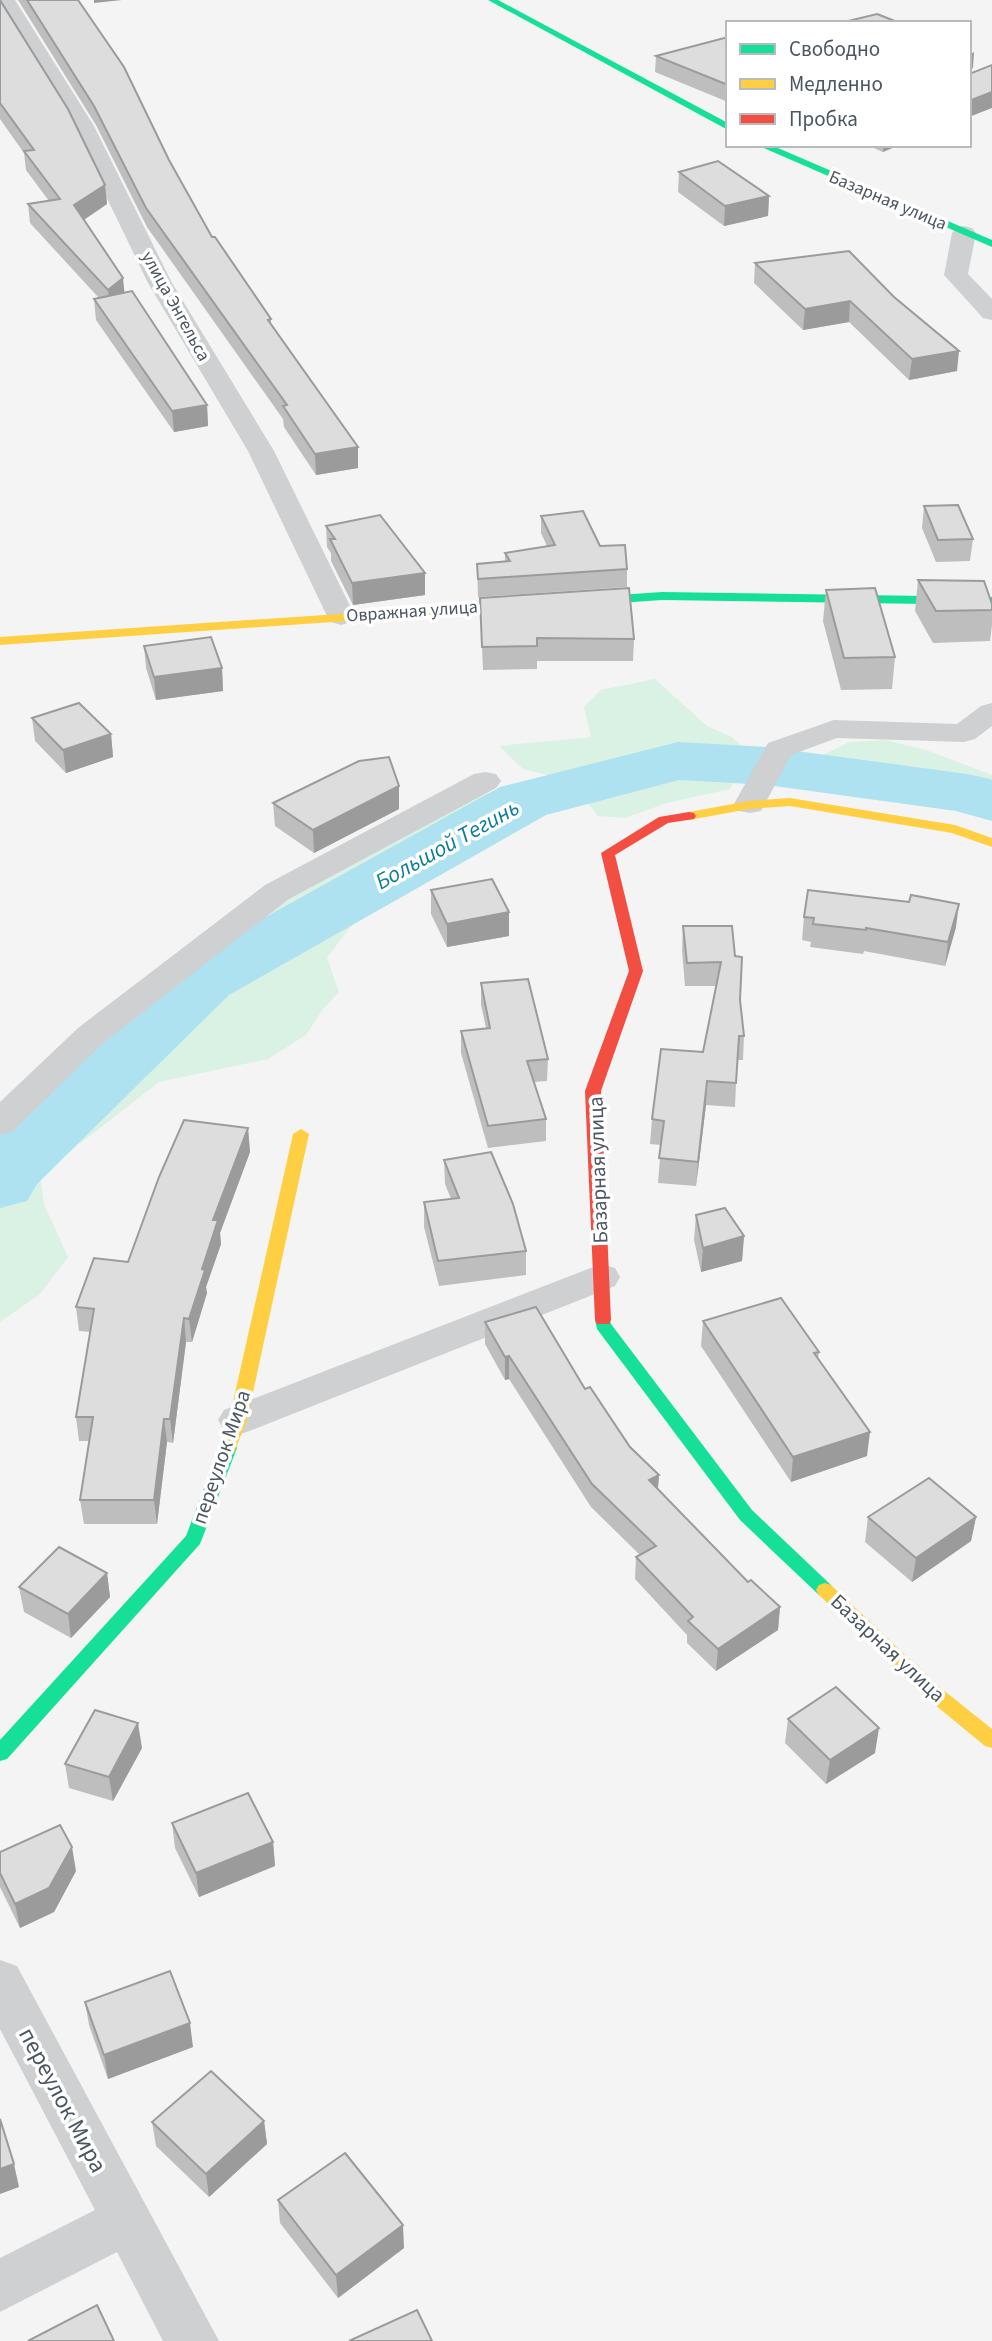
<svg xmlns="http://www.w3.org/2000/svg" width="992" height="2341" viewBox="0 0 992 2341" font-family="'Source Sans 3',sans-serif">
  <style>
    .green { fill: #d9f2e3 }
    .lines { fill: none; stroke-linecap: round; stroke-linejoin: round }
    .river { fill: #aee2f0; fill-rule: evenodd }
    .street { fill: #ced0d2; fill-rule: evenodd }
    .fast { fill: #16e098; fill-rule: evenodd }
    .slow { fill: #ffcf43; fill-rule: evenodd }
    .jam { fill: #f24e42; fill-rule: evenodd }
    .wall { fill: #bebebf }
    .shaded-wall { fill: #9b9b9b }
    .building { fill: #ddddde; stroke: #9b9b9b; stroke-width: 2 }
    .labels { text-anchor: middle; stroke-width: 7; stroke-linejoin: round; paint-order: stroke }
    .far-street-label { font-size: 18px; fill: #4a5661; stroke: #fff }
    .street-label { font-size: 21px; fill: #4a5661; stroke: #fff }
    .water-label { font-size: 23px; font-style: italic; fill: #0c7c9b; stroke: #fff }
    .near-street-label { font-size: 24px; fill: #4a5661; stroke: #fff }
  </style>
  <rect width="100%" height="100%" fill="#f4f4f4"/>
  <g class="green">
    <path d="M 655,679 L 707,726 L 732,737 L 749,753 L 730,789 L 667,803 L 625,818 L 598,816 L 587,802 L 604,789 L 523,769 L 499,746 L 591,737 L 584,707 L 601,690 Z"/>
    <path d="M 885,740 L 926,750 L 992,775 L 992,818 L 940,801 L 868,791 L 811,761 L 849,742 Z"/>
    <path d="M 487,793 L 504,804 L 466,825 L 477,851 L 353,923 L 327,958 L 339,992 L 323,1009 L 306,1035 L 268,1059 L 159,1082 L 82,1142 L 51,1157 L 39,1115 L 51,1092 L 134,1016 L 295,890 Z"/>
    <path d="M 40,1175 L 44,1204 L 68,1257 L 40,1294 L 0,1322 L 0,1176 Z"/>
  </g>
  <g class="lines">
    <path class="river" d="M 678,742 L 767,747 L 967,774 L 990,779 L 992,780 L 992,821 L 956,811 L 767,785 L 679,780 L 546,815 L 229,995 L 37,1184 L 27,1201 L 0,1208 L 0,1134 L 179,965 L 500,787 Z"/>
    <g class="street">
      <path d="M 0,0 L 15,0 L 94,126 L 172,283 L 274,451 L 355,616 L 351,622 L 341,625 L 331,622 L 327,616 L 248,451 L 148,283 L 72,126 L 0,8 Z"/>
      <path d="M 964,226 L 972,228 L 976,233 L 968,274 L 992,299 L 992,320 L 983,318 L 944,275 L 952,233 L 956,228 Z"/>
      <path d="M 992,703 L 992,726 L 975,739 L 964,742 L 837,738 L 791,755 L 761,811 L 750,813 L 739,811 L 734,804 L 768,743 L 834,720 L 957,724 L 981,706 Z"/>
      <path d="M 485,772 L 496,774 L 501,781 L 496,788 L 289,899 L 102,1044 L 13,1131 L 0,1135 L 0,1102 L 78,1028 L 265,885 L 474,774 Z"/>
      <path d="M 601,1264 L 615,1268 L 620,1277 L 615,1286 L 252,1430 L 238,1435 L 224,1430 L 218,1420 L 224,1410 Z"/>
      <path d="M 0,1960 L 17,1966 L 219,2341 L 163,2341 L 117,2252 L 0,2312 L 0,2258 L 95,2210 L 0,2029 Z"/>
    </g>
    <g class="fast">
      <path d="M 488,0 L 498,0 L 728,123 L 728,130 Z"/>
      <path d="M 757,145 L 771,145 L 992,240 L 992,247 Z"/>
      <path d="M 662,592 L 992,597 L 992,605 L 662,600 L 604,604 L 598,600 L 604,596 Z"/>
      <path d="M 603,1314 L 609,1316 L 611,1324 L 752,1510 L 831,1585 L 834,1590 L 831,1595 L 825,1597 L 819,1595 L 740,1520 L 597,1329 L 595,1320 L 597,1316 Z"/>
      <path d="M 228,1442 L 234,1443 L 237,1448 L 200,1544 L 7,1759 L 0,1761 L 0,1740 L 186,1536 L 219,1448 L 222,1443 Z"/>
    </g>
    <g class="slow">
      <path d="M 604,596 L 608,597 L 608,603 L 0,645 L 0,637 Z"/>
      <path d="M 790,798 L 955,825 L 992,838 L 992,847 L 952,833 L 790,806 L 749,809 L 689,820 L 682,816 L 689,812 L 749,801 Z"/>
      <path d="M 301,1129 L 309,1134 L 247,1420 L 234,1453 L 222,1453 L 219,1448 L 229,1420 L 293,1134 Z"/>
      <path d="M 825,1583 L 831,1585 L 937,1685 L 992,1729 L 992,1748 L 985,1746 L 923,1695 L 819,1595 L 816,1590 L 819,1585 Z"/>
    </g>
    <path class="jam" d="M 689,812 L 694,813 L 696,816 L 694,819 L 668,823 L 615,855 L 643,971 L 601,1091 L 611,1320 L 609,1324 L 597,1324 L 595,1320 L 585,1091 L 629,971 L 601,853 L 659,817 Z"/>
  </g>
  <g class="wall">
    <path d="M 0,0 L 105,185 L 107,204 L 84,220 L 124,293 L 207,405 L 208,426 L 174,432 L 96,320 L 94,299 L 99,298 L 30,223 L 28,204 L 49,201 L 26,170 L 24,153 L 0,119 Z"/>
    <path d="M 18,0 L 78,0 L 169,160 L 212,237 L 271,319 L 271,324 L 358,468 L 316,475 L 284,427 L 283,419 L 147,227 L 96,125 Z"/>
    <path d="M 728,37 L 728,102 L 655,72 L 656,56 Z"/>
    <path d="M 867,145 L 899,145 L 883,152 Z"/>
    <path d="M 679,172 L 769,196 L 768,216 L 724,226 L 678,192 Z"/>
    <path d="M 849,251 L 957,371 L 909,380 L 849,322 L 803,330 L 754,283 L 755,263 Z"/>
    <path d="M 924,506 L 973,539 L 970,561 L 936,562 L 922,528 Z"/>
    <path d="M 541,516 L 600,546 L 627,569 L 627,587 L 478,597 L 477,564 L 505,562 L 505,553 L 547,546 L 541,533 Z"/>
    <path d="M 326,526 L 425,573 L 425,595 L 353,605 L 331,561 L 331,553 L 327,547 Z"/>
    <path d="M 918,580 L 992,604 L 992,625 L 990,641 L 933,643 L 915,611 Z"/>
    <path d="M 826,590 L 895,657 L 892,689 L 841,690 L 823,621 Z"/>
    <path d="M 480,598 L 634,639 L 633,661 L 537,661 L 537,669 L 483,670 Z"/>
    <path d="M 144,646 L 222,668 L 223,691 L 156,700 L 146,668 Z"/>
    <path d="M 32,718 L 111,734 L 113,757 L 66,773 L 35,741 Z"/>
    <path d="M 399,786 L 399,809 L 314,853 L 275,826 L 273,803 Z"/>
    <path d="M 431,890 L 509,936 L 447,947 L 431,914 Z"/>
    <path d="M 804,917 L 956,927 L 945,966 L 864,951 L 863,954 L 810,947 L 811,942 L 802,940 Z"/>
    <path d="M 683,926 L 732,926 L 744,1036 L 743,1060 L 737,1060 L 735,1107 L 706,1105 L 696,1186 L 658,1183 L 661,1145 L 650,1144 L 652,1119 L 703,1052 L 716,986 L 685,986 L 682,950 Z"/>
    <path d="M 481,983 L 548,1059 L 547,1081 L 534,1082 L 546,1119 L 546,1141 L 488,1148 L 461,1053 L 461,1031 L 486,1028 L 481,1005 Z"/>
    <path d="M 248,1128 L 250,1152 L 220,1233 L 221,1244 L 206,1287 L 207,1293 L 192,1342 L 186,1342 L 173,1443 L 167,1442 L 157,1524 L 84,1524 L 80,1500 L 89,1441 L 79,1441 L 76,1417 L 91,1332 L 79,1331 L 76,1307 L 128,1262 Z"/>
    <path d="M 444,1160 L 526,1251 L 526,1275 L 439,1286 L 424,1227 L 424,1202 L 451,1199 L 445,1184 Z"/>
    <path d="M 696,1215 L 744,1236 L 742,1261 L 701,1272 L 694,1240 Z"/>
    <path d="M 703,1321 L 819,1352 L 818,1359 L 867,1456 L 791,1482 L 701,1346 Z"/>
    <path d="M 485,1322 L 585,1389 L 630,1447 L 659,1475 L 658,1489 L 748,1582 L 780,1607 L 778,1630 L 716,1671 L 687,1643 L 687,1635 L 635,1579 L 636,1557 L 640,1555 L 591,1507 L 509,1379 L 505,1380 L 485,1344 Z"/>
    <path d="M 868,1517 L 976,1517 L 971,1541 L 912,1582 L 865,1542 Z"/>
    <path d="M 107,1573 L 110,1597 L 71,1638 L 24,1612 L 19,1587 Z"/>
    <path d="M 788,1719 L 875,1753 L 826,1784 L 785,1743 Z"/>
    <path d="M 142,1748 L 113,1801 L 69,1788 L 65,1764 Z"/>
    <path d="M 172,1823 L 273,1842 L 275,1866 L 199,1897 L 175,1848 Z"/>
    <path d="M 0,1852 L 76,1871 L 54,1912 L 20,1928 L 0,1887 Z"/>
    <path d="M 85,2002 L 193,2047 L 108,2079 L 89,2025 Z"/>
    <path d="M 264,2121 L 267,2144 L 209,2197 L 156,2146 L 152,2122 Z"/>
    <path d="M 278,2200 L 404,2248 L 338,2298 L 280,2223 Z"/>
  </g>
  <g class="shaded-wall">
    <path d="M 94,0 L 122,0 L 94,3 Z"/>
    <path d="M 974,52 L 973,68 L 969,70 L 969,55 Z"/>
    <path d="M 992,92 L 992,108 L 969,117 L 969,101 Z"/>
    <path d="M 884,145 L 899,145 L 883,152 Z"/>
    <path d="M 105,185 L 107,204 L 76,225 L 74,205 Z"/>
    <path d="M 769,196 L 768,216 L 724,226 L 725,206 Z"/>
    <path d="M 123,278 L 125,298 L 110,310 L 108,290 Z"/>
    <path d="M 850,301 L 849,322 L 803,330 L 805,309 Z"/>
    <path d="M 959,351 L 957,371 L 909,380 L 912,359 Z"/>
    <path d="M 207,405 L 208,426 L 174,432 L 172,411 Z"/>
    <path d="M 358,447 L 358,468 L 316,475 L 315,454 Z"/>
    <path d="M 425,573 L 425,595 L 353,605 L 352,583 Z"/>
    <path d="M 222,668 L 223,691 L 156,700 L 154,677 Z"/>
    <path d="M 111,734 L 113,757 L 66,773 L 63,750 Z"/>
    <path d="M 399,786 L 399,809 L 314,853 L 313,830 Z"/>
    <path d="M 959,904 L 956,927 L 945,966 L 948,942 Z"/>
    <path d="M 509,912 L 509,936 L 447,947 L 447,924 Z"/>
    <path d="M 707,1081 L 706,1105 L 696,1186 L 698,1162 Z"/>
    <path d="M 248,1128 L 250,1152 L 220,1233 L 221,1244 L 206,1287 L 207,1293 L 192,1342 L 189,1319 L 213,1220 Z"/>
    <path d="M 744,1236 L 742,1261 L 701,1272 L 703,1248 Z"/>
    <path d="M 184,1318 L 186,1342 L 173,1443 L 170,1419 Z"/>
    <path d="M 509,1356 L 509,1379 L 505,1380 L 505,1357 Z"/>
    <path d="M 164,1419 L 167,1442 L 157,1524 L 154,1500 Z"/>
    <path d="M 870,1432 L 867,1456 L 791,1482 L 793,1457 Z"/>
    <path d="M 659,1475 L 657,1497 L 649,1480 Z"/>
    <path d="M 976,1517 L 971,1541 L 912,1582 L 916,1558 Z"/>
    <path d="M 107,1573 L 110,1597 L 71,1638 L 68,1614 Z"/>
    <path d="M 780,1607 L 778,1630 L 716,1671 L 718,1649 Z"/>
    <path d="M 138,1723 L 142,1748 L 113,1801 L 109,1777 Z"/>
    <path d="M 879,1728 L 875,1753 L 826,1784 L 830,1760 Z"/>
    <path d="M 273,1842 L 275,1866 L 199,1897 L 196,1873 Z"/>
    <path d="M 72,1847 L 76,1871 L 54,1912 L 20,1928 L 15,1904 Z"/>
    <path d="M 190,2023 L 193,2047 L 108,2079 L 104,2055 Z"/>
    <path d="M 264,2121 L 267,2144 L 209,2197 L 206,2174 Z"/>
    <path d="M 14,2164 L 19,2187 L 0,2194 L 0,2169 Z"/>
    <path d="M 403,2225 L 404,2248 L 338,2298 L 336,2275 Z"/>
  </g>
  <g class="building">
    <path d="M 0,0 L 68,109 L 105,185 L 74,205 L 123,278 L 108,290 L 28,204 L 60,199 L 24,151 L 34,150 L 0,103 Z"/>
    <path d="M 27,0 L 78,0 L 124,67 L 169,160 L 212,237 L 215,237 L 271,319 L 268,320 L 358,447 L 315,454 L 283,406 L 287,405 L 146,208 L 94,106 Z"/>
    <path d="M 877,14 L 900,23 L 840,23 Z"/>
    <path d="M 728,37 L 728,85 L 656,56 Z"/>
    <path d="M 992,65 L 992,92 L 969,101 L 969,71 L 972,73 Z"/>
    <path d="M 718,161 L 769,196 L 725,206 L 679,172 Z"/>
    <path d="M 849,251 L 894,297 L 959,351 L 912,359 L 850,301 L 805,309 L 755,263 Z"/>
    <path d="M 132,291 L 207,405 L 172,411 L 94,299 Z"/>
    <path d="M 958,505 L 973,539 L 938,540 L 924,506 Z"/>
    <path d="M 583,511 L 600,546 L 625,545 L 627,569 L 478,579 L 477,564 L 510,561 L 505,553 L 555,545 L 541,516 Z"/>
    <path d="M 380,515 L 425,573 L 352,583 L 330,539 L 335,539 L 326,526 Z"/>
    <path d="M 918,580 L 984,581 L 992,604 L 992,610 L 936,611 Z"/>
    <path d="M 629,588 L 634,639 L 537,638 L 537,646 L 482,647 L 480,598 Z"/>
    <path d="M 875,588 L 895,657 L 844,658 L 826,590 Z"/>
    <path d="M 211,637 L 222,668 L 154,677 L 144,646 Z"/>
    <path d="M 79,703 L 111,734 L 63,750 L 32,718 Z"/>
    <path d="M 389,757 L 399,786 L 313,830 L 273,803 L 359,761 Z"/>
    <path d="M 492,879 L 509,912 L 447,924 L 431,890 Z"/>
    <path d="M 808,890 L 909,902 L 911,895 L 959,904 L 948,942 L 866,928 L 866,930 L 813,924 L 814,918 L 804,917 Z"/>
    <path d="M 683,926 L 732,926 L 735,956 L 742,957 L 740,1000 L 744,1036 L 739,1036 L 736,1083 L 707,1081 L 698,1162 L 659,1158 L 664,1121 L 652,1119 L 661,1049 L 703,1052 L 721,962 L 687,963 Z"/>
    <path d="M 528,979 L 548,1059 L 527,1061 L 546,1119 L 488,1126 L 461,1031 L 490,1028 L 481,983 Z"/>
    <path d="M 184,1120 L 248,1128 L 213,1220 L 218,1220 L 202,1269 L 205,1270 L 189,1319 L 184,1318 L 170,1419 L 164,1419 L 154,1500 L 80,1500 L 93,1417 L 76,1417 L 94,1309 L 76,1307 L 94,1258 L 128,1262 L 159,1177 Z"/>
    <path d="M 491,1152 L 513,1204 L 526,1251 L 438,1261 L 424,1202 L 459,1198 L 444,1160 Z"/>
    <path d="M 725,1208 L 744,1236 L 703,1248 L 696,1215 Z"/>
    <path d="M 781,1298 L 819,1352 L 814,1353 L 870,1432 L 793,1457 L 703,1321 Z"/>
    <path d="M 536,1307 L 585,1389 L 590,1387 L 630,1447 L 659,1475 L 649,1480 L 748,1582 L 751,1580 L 780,1607 L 718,1649 L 688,1621 L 693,1617 L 636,1557 L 656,1546 L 592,1484 L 509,1356 L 505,1357 L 485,1322 Z"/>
    <path d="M 929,1478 L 976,1517 L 916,1558 L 868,1517 Z"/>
    <path d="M 59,1547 L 107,1573 L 68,1614 L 19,1587 Z"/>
    <path d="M 836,1687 L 879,1728 L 830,1760 L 788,1719 Z"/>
    <path d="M 95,1710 L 138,1723 L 109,1777 L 65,1764 Z"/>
    <path d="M 248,1793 L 273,1842 L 196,1873 L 172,1823 Z"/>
    <path d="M 60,1825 L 72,1847 L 49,1888 L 15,1904 L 0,1873 L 0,1852 Z"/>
    <path d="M 170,1971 L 190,2023 L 104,2055 L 85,2002 Z"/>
    <path d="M 211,2071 L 264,2121 L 206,2174 L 152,2122 Z"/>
    <path d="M 0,2119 L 14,2164 L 0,2169 Z"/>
    <path d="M 345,2153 L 403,2225 L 336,2275 L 278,2200 Z"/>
    <path d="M 97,2305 L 114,2341 L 28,2341 Z"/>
    <path d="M 417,2310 L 432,2341 L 349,2341 Z"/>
  </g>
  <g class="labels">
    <g class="far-street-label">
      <text transform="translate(888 200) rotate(23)" y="6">Базарная улица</text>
      <text transform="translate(176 306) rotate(61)" y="6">улица Энгельса</text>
      <text transform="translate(412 611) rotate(-4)" y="6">Овражная улица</text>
    </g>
    <g class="street-label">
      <text transform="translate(598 1170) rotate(-92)" y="7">Базарная улица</text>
      <text transform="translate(221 1457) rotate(-71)" y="7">переулок Мира</text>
      <text transform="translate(888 1648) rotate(43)" y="7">Базарная улица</text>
    </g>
    <g class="water-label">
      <text transform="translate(447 844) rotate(-29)" y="8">Большой Тегинь</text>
    </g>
    <g class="near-street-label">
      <text transform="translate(63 2100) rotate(62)" y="8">переулок Мира</text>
    </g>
  </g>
  <rect x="726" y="21" width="245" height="126" fill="#ffffff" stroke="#b7bbc0" stroke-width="2"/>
  <rect x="740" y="44" width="35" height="10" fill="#16e098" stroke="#b7bbc0" stroke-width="2"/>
  <text x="789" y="56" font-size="21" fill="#4a5661">Свободно</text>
  <rect x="740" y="79" width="35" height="10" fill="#ffcf43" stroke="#b7bbc0" stroke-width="2"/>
  <text x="789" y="91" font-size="21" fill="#4a5661">Медленно</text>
  <rect x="740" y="114" width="35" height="10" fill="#f24e42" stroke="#b7bbc0" stroke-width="2"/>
  <text x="789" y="126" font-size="21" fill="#4a5661">Пробка</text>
</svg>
